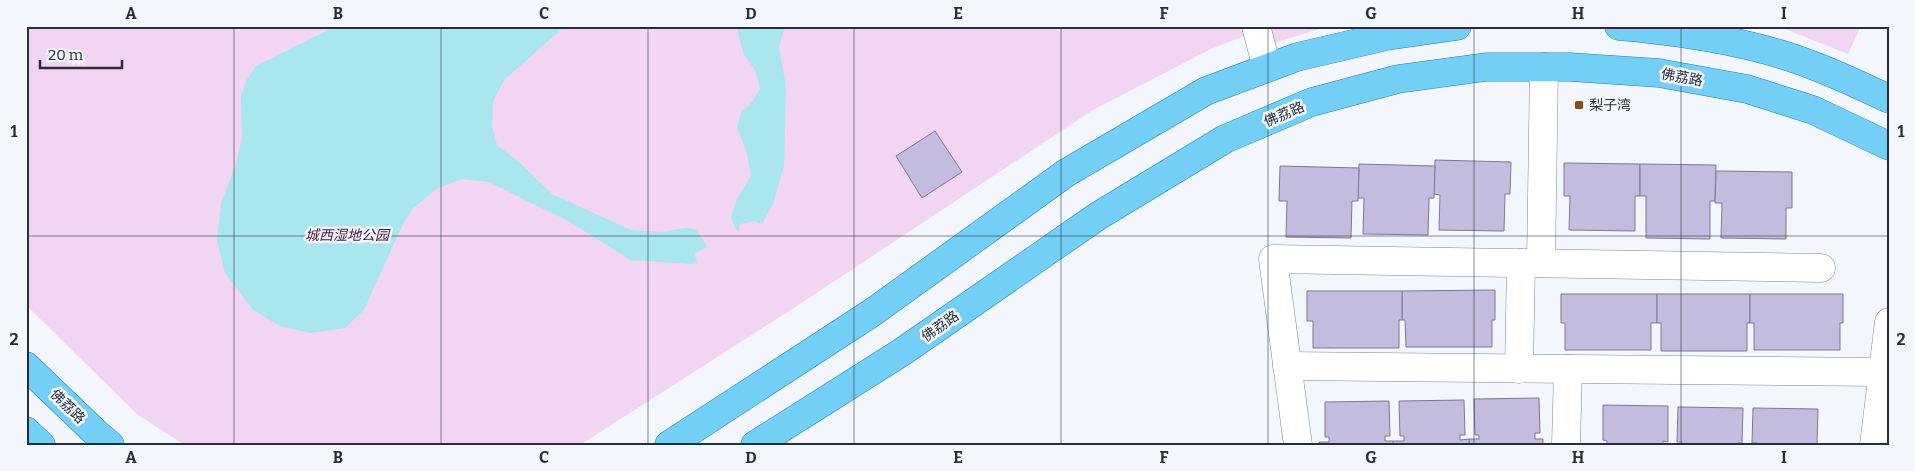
<svg xmlns="http://www.w3.org/2000/svg" width="1915" height="471" viewBox="0 0 1915 471" font-family="Bitter,'Noto Sans SC',serif">
  <style>
    .green { fill: #f2d5f2 }
    .water { fill: #a9e6ed }
    .building { fill: #c4bcde; stroke: #7e7795 }
    .lines { fill: none; stroke-linecap: round; stroke-linejoin: round }
    .minor-casing { stroke: #7a87a4; stroke-width: 29 }
    .major-casing { stroke: #1d82b1; stroke-width: 29 }
    .minor { stroke: #fff; stroke-width: 28 }
    .major { stroke: #74cff7; stroke-width: 28 }
    .grid { fill: none; stroke: #272d39; stroke-width: 1; stroke-opacity: 0.55 }
    .poi-dot { fill: #8b4b13; stroke: #f3f6fc; stroke-width: 2 }
    .labels { text-anchor: middle; stroke-width: 5; stroke-linejoin: round; paint-order: stroke }
    .street-label { font-size: 14px; fill: #272d39; stroke: #f3f6fc }
    .poi-label { font-size: 14px; fill: #272d39; stroke: #f3f6fc; text-anchor: start }
    .park-label { font-size: 14px; font-style: italic; fill: #411743; stroke: #f3f6fc }
    .neatline { fill: none; stroke: #272d39; stroke-width: 2 }
    .grid-label { font-size: 16px; text-anchor: middle; font-weight: bold; fill: #272d39 }
  </style>
  <rect width="100%" height="100%" fill="#f3f6fc"/>
  <g class="green">
    <path d="M 26,26 L 1329,26 L 1274,43 L 1267,27 L 1211,49 L 1093,110 L 800,304 L 580,445 L 185,445 L 138,415 L 26,305 Z"/>
    <path d="M 1772,26 L 1861,26 L 1848,54 L 1785,29 Z"/>
  </g>
  <g class="water">
    <path d="M 336,26 L 565,26 L 504,80 L 493,102 L 492,126 L 497,145 L 520,163 L 552,194 L 631,230 L 661,232 L 685,228 L 695,229 L 703,239 L 707,247 L 695,253 L 697,263 L 692,264 L 630,260 L 570,222 L 489,182 L 462,179 L 438,188 L 412,209 L 400,230 L 364,310 L 345,328 L 311,333 L 280,326 L 253,310 L 225,273 L 217,241 L 221,203 L 234,170 L 242,139 L 241,96 L 246,81 L 256,66 Z"/>
    <path d="M 736,26 L 785,26 L 779,47 L 786,87 L 784,166 L 773,204 L 762,224 L 755,221 L 740,224 L 739,232 L 735,228 L 731,217 L 737,199 L 751,176 L 747,153 L 737,127 L 741,113 L 752,102 L 760,89 L 755,70 L 744,55 Z"/>
  </g>
  <g class="building">
    <path d="M 935,131 L 962,172 L 922,198 L 896,156 Z"/>
    <path d="M 1435,160 L 1511,162 L 1510,194 L 1505,194 L 1504,231 L 1439,230 L 1440,195 L 1434,194 Z"/>
    <path d="M 1564,163 L 1640,164 L 1640,196 L 1635,196 L 1635,231 L 1569,230 L 1570,196 L 1564,196 Z"/>
    <path d="M 1359,164 L 1435,166 L 1434,198 L 1429,198 L 1428,235 L 1363,234 L 1364,198 L 1358,198 Z"/>
    <path d="M 1640,164 L 1716,165 L 1715,201 L 1710,201 L 1710,239 L 1646,238 L 1646,196 L 1640,196 Z"/>
    <path d="M 1280,166 L 1359,168 L 1358,201 L 1352,201 L 1351,238 L 1286,237 L 1287,201 L 1279,201 Z"/>
    <path d="M 1716,171 L 1792,172 L 1792,208 L 1786,208 L 1786,239 L 1721,238 L 1722,203 L 1715,203 Z"/>
    <path d="M 1495,290 L 1495,320 L 1492,320 L 1492,347 L 1406,347 L 1405,320 L 1402,320 L 1402,291 Z"/>
    <path d="M 1307,291 L 1402,291 L 1402,320 L 1399,320 L 1399,348 L 1313,348 L 1313,321 L 1307,321 Z"/>
    <path d="M 1561,294 L 1657,294 L 1657,323 L 1651,323 L 1651,350 L 1565,350 L 1565,323 L 1561,323 Z"/>
    <path d="M 1657,294 L 1750,294 L 1750,323 L 1747,323 L 1747,351 L 1661,351 L 1661,323 L 1657,323 Z"/>
    <path d="M 1750,294 L 1843,294 L 1843,323 L 1840,323 L 1840,350 L 1754,350 L 1754,323 L 1750,323 Z"/>
    <path d="M 1539,398 L 1540,433 L 1535,433 L 1535,439 L 1543,439 L 1543,445 L 1469,445 L 1469,439 L 1479,439 L 1479,435 L 1475,435 L 1474,399 Z"/>
    <path d="M 1464,400 L 1465,435 L 1460,435 L 1460,440 L 1469,439 L 1469,445 L 1393,445 L 1393,441 L 1404,441 L 1404,436 L 1400,436 L 1399,401 Z"/>
    <path d="M 1389,401 L 1390,436 L 1385,436 L 1385,441 L 1393,441 L 1393,445 L 1319,445 L 1319,442 L 1329,442 L 1329,437 L 1325,437 L 1325,402 Z"/>
    <path d="M 1603,405 L 1668,406 L 1668,442 L 1663,441 L 1663,445 L 1607,445 L 1607,441 L 1603,440 Z"/>
    <path d="M 1678,407 L 1743,408 L 1742,443 L 1738,443 L 1738,445 L 1682,445 L 1682,442 L 1677,442 Z"/>
    <path d="M 1753,408 L 1818,409 L 1817,444 L 1757,445 L 1757,443 L 1752,443 Z"/>
  </g>
  <g class="lines">
    <defs>
      <g id="minor">
        <path d="M 1256,26 L 1267,68"/>
        <path d="M 1541,263 L 1544,67"/>
        <path d="M 1287,366 L 1882,372"/>
        <path d="M 1519,369 L 1521,263"/>
        <path d="M 1298,445 L 1273,259 L 1821,268"/>
        <path d="M 1566,445 L 1568,369"/>
        <path d="M 1874,445 L 1889,322"/>
      </g>
      <g id="major">
        <path d="M 1619,26 C 1664,30 1710,36 1754,47 C 1801,58 1845,78 1889,99"/>
        <path d="M 26,366 L 96,433 L 110,445"/>
        <path d="M 26,431 L 41,445"/>
        <path d="M 669,445 L 873,312 L 1066,173 L 1206,91 L 1297,57 L 1387,36 L 1457,26"/>
        <path d="M 755,445 L 902,352 L 1098,216 L 1225,139 L 1312,102 L 1398,79 L 1486,67 L 1570,67 L 1659,73 L 1747,89 L 1813,110 L 1889,146"/>
      </g>
    </defs>
    <use href="#minor" class="minor-casing"/>
    <use href="#major" class="major-casing"/>
    <use href="#minor" class="minor"/>
    <use href="#major" class="major"/>
  </g>
  <path class="grid" d="M 234,26 L 234,445M 441,26 L 441,445M 648,26 L 648,445M 854,26 L 854,445M 1061,26 L 1061,445M 1268,26 L 1268,445M 1474,26 L 1474,445M 1681,26 L 1681,445M 26,236 L 1889,236"/>
  <rect class="poi-dot" x="1574" y="100" width="10" height="10" rx="2.5"/>
  <g class="labels">
    <g class="street-label">
      <text transform="translate(1682 77) rotate(10)" y="5">佛荔路</text>
      <text transform="translate(1284 114) rotate(-23)" y="5">佛荔路</text>
      <text transform="translate(940 326) rotate(-35)" y="5">佛荔路</text>
      <text transform="translate(68 406) rotate(44)" y="5">佛荔路</text>
    </g>
    <g class="poi-label">
      <text x="1589" y="110">梨子湾</text>
    </g>
    <g class="park-label">
      <text x="347" y="240">城西湿地公园</text>
    </g>
  </g>
  <rect width="1915" height="471" fill="none" stroke="#f3f6fc" stroke-width="55"/>
  <path d="M40 60v8h82v-8" fill="none" stroke="#272d39" stroke-width="2.5"/>
  <text x="48" y="60" font-size="15" fill="#272d39" stroke="#f3f6fc" stroke-width="4" paint-order="stroke">20 m</text>
  <rect x="28" y="28" width="1860" height="416" class="neatline"/>
  <g class="grid-label">
    <text x="131" y="19">A</text>
    <text x="338" y="19">B</text>
    <text x="544" y="19">C</text>
    <text x="751" y="19">D</text>
    <text x="958" y="19">E</text>
    <text x="1164" y="19">F</text>
    <text x="1371" y="19">G</text>
    <text x="1578" y="19">H</text>
    <text x="1784" y="19">I</text>
    <text x="14" y="137">1</text>
    <text x="1901" y="137">1</text>
    <text x="14" y="345">2</text>
    <text x="1901" y="345">2</text>
    <text x="131" y="463">A</text>
    <text x="338" y="463">B</text>
    <text x="544" y="463">C</text>
    <text x="751" y="463">D</text>
    <text x="958" y="463">E</text>
    <text x="1164" y="463">F</text>
    <text x="1371" y="463">G</text>
    <text x="1578" y="463">H</text>
    <text x="1784" y="463">I</text>
  </g>
</svg>
